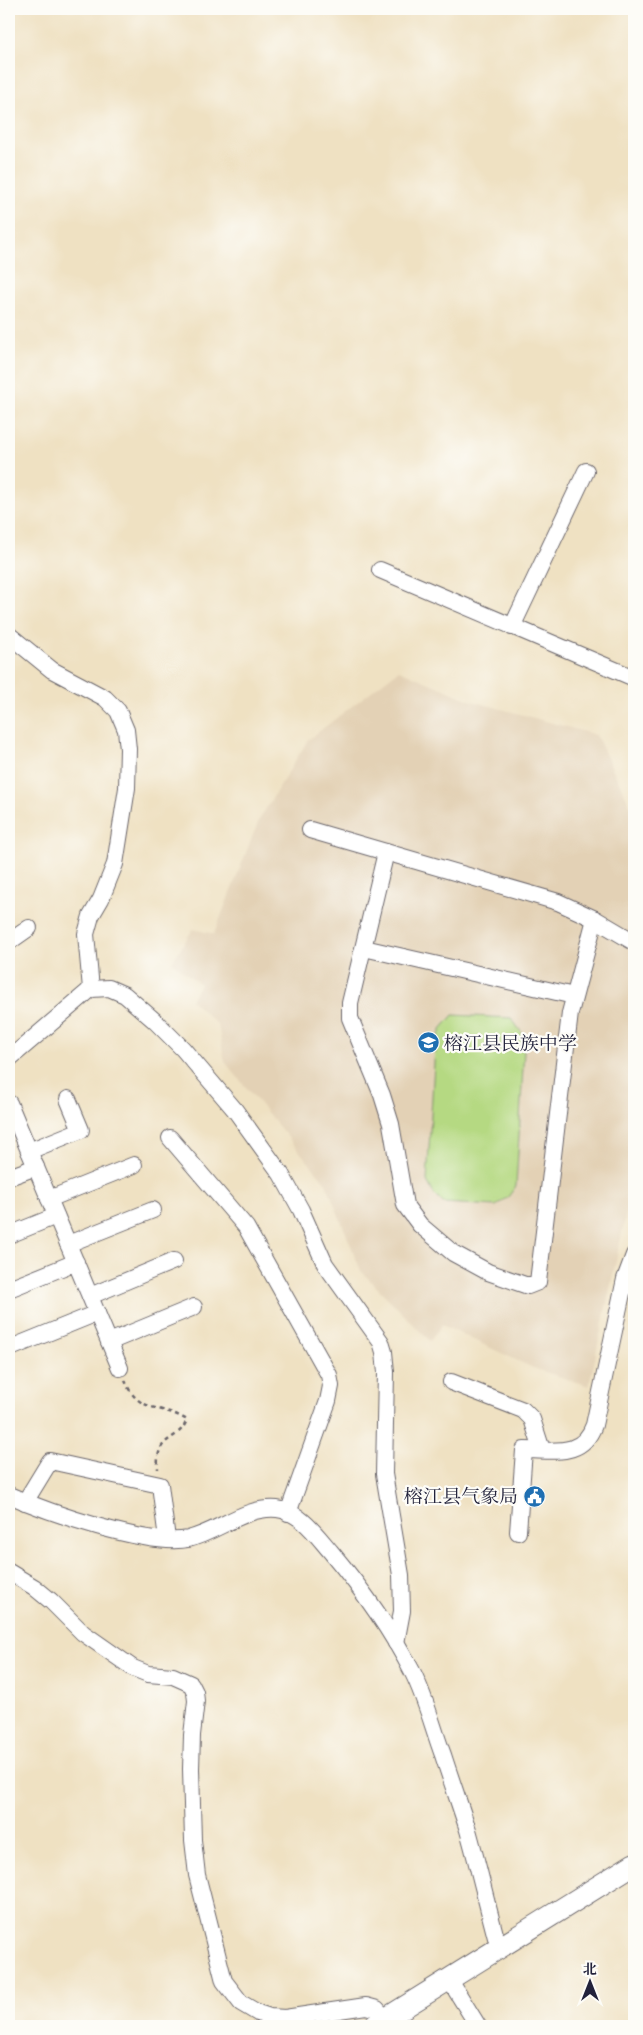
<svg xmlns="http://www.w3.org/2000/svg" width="643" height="2035" viewBox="0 0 643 2035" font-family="Cardo,'Noto Serif SC',serif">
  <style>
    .built { fill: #e3d1b5 }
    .garden { fill: #b5d982; stroke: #6c7e5e }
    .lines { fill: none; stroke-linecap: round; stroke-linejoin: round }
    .minor-casing { stroke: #6a656a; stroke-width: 18 }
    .major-casing { stroke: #6a656a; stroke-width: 23 }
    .path { stroke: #6a656a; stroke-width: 2.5; stroke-dasharray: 4 4; stroke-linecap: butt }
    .minor { stroke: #fff; stroke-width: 16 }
    .major { stroke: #fff; stroke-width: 21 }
    .labels { text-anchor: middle; stroke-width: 4.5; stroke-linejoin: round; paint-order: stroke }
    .poi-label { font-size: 19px; fill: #22223b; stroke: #fdfcf7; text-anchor: start }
  </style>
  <rect width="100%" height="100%" fill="#fdfcf7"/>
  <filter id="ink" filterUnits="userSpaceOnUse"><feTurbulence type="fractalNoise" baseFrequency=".02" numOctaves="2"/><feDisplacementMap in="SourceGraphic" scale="10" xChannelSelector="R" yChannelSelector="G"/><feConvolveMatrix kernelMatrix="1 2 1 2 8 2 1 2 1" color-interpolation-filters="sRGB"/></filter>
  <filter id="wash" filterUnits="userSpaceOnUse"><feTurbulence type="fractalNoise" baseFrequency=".0096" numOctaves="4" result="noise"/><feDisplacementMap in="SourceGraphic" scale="20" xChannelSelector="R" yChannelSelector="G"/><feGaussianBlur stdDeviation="1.12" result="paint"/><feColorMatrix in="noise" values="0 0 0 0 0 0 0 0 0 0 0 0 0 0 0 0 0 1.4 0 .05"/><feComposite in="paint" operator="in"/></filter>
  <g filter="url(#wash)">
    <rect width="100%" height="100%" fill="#efe1c2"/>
    <path class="built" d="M 399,670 L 472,701 L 596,735 L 634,813 L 634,1177 L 589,1386 L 533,1368 L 442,1325 L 430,1341 L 361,1271 L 326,1183 L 225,1062 L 218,1025 L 191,1000 L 200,984 L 172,962 L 193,929 L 214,934 L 259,820 L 308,740 Z"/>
    <path class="garden" d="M 453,1015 L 511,1018 L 522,1033 L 524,1051 L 516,1186 L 508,1197 L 496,1206 L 443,1203 L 434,1194 L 427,1181 L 435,1047 L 441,1029 Z"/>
  </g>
  <g filter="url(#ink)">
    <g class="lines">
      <defs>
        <g id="minor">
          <path d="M 380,570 L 634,678"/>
          <path d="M 512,627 L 586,471"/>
          <path d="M 9,635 L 52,670 L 105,698 L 118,711 L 126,730 L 128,749 L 127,788 L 115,864 L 101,899 L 91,916 L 86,934 L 91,989"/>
          <path d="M 310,830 L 558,902 L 595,919 L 634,942"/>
          <path d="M 386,852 L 350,1003 L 350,1018 L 382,1095 L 391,1124 L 405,1205 L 420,1225 L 453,1253 L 488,1272 L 528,1286 L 538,1282 L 570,1013 L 595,919"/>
          <path d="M 9,942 L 29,928"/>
          <path d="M 364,948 L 574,996"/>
          <path d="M 9,1059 L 91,989 L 109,988 L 125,995 L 155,1021 L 183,1049 L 235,1110 L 281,1174 L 301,1210 L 325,1264 L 381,1342 L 384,1352 L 386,1372 L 384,1474 L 401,1575 L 402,1611 L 396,1643"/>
          <path d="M 9,1103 L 120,1368"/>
          <path d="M 170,1138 L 246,1227 L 329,1375 L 331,1386 L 328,1401 L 288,1513"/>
          <path d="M 29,1151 L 81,1130 L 68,1099"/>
          <path d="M 9,1177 L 36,1167"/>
          <path d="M 49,1199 L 134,1165"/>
          <path d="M 9,1235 L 56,1216"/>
          <path d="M 68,1244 L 153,1210"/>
          <path d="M 9,1289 L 76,1262"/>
          <path d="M 90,1296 L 174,1261"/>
          <path d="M 109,1342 L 194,1307"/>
          <path d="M 13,1347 L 97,1313"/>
          <path d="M 451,1382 L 523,1410 L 532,1419 L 542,1450"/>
          <path d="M 9,1495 C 48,1512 148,1547 188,1539 C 218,1532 245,1506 277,1509 C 300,1511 317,1536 331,1552 C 362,1589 391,1630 413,1673 C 426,1699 433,1728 443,1755 C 451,1780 460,1805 468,1830 C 479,1869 488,1909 499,1949"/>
          <path d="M 25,1502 L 50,1461 L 160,1485 L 167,1539"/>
          <path d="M 518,1532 L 524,1450 C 554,1450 582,1458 594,1425 L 625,1279 L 634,1255"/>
          <path d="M 9,1572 L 34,1587 L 51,1601 L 83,1633 L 133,1668 L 148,1674 L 173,1676 L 191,1684 L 195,1692 L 196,1701 L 192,1735 L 191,1769 L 193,1840 L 197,1875 L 224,1981 L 241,2003 L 258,2013 L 270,2017 L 285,2018 L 366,2006 L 377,2009 L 385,2019"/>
          <path d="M 449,1979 L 478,2026"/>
        </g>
        <path id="major" d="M 374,2026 L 634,1864"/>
      </defs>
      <use href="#minor" class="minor-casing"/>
      <use href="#major" class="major-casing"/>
      <path class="path" d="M 125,1380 C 137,1414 162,1404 187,1420 C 178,1443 155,1434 158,1469"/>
      <use href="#minor" class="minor"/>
      <use href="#major" class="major"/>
    </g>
  </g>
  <defs>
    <symbol id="school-disc" viewBox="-11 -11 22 22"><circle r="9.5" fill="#1f6fb2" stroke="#fdfcf7"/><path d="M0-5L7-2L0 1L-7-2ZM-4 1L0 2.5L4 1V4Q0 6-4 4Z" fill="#fff"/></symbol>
    <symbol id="civic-disc" viewBox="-11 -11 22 22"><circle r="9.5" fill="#1f6fb2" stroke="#fdfcf7"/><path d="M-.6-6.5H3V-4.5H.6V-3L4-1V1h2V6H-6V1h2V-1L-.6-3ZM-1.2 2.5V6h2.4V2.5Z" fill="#fff"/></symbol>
  </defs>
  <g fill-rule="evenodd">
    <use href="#school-disc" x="416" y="1030" width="25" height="25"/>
    <use href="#civic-disc" x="522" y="1484" width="25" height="25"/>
  </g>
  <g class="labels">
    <g class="poi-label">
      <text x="444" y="1050">榕江县民族中学</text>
      <text x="518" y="1503" text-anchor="end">榕江县气象局</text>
    </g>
  </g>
  <rect width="643" height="2035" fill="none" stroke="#fdfcf7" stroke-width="30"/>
  <g transform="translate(590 1982)" stroke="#fdfcf7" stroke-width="4" paint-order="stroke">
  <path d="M0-4L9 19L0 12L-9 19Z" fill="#22223b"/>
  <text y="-8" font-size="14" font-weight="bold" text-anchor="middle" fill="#22223b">北</text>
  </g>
</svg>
